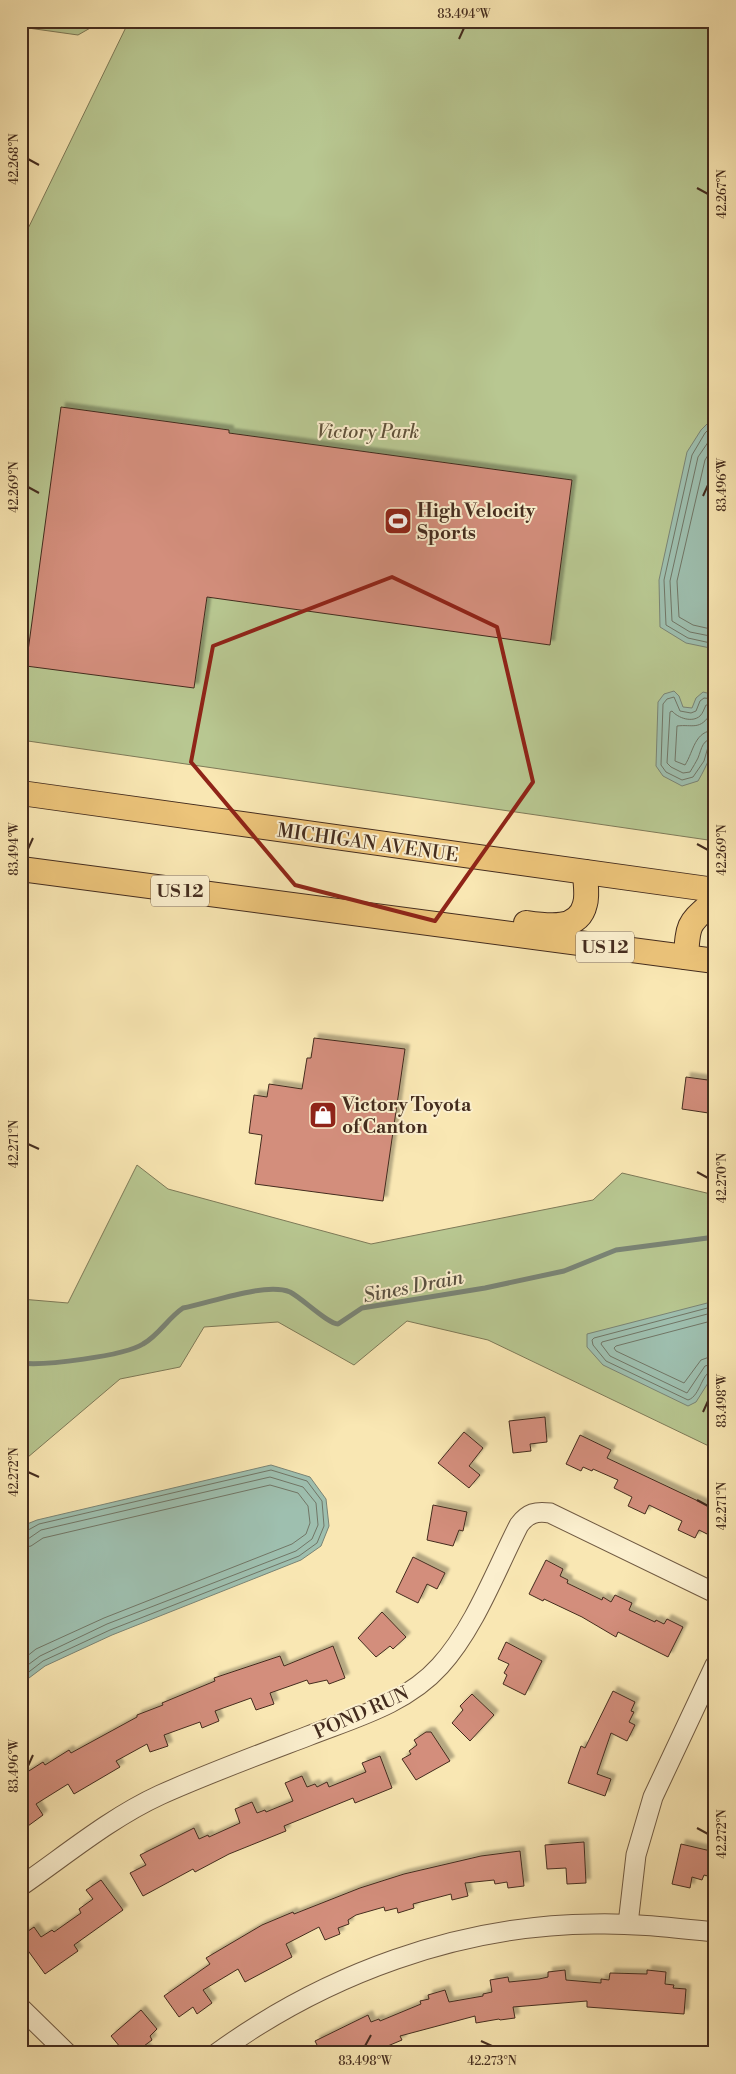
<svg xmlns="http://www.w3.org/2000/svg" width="736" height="2074" viewBox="0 0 736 2074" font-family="'Libre Bodoni',serif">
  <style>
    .green { fill: #b8c791; stroke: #7e7a58 }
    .water { fill: #9ebfaf; stroke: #7a8475 }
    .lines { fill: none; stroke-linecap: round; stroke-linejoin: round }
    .shore { stroke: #717666; stroke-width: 1 }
    .stream { stroke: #7a8475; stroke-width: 5 }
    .building { fill: #d38e7b; stroke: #442c1e; filter: url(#shadow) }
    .minor-casing { stroke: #715b43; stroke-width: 21 }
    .major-casing { stroke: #442c1e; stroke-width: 26 }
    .minor { stroke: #fbefce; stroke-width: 19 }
    .major { stroke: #ecc47a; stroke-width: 24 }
    .marked { fill: none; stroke: #8f2418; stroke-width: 4; stroke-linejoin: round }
    .ticks { fill: none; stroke: #442c1e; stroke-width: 2 }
    .labels { text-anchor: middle; stroke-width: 4; stroke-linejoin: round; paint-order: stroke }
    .shield { fill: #fbefce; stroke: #7b6653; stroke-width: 1 }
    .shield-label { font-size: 18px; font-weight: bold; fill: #442c1e }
    .park-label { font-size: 19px; font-style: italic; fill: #61533b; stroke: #fbefce }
    .poi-label { font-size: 19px; font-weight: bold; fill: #442c1e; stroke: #fbefce; text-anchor: start }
    .street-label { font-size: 19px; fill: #442c1e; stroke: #fbefce }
    .water-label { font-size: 20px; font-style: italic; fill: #5a5142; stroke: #fbefce }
    .neatline { fill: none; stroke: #442c1e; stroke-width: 2 }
    .ticks-label { font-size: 12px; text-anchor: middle; fill: #442c1e }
  </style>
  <defs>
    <filter id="shadow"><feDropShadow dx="4.5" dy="-4.5" stdDeviation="1" flood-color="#0004"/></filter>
  </defs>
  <rect width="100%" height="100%" fill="#f9e7b3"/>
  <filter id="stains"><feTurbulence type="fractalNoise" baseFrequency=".004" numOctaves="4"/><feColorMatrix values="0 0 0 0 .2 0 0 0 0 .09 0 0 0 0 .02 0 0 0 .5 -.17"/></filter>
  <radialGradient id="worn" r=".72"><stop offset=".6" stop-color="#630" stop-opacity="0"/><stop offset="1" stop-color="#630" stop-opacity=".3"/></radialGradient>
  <g class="green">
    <path d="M 21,21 L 95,21 L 92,27 L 78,35 L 21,27 Z"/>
    <path d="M 129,21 L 715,21 L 715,841 L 21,740 L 21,243 Z"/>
    <path d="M 137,1165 L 168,1189 L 371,1244 L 593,1200 L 622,1173 L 715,1195 L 715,1449 L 488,1340 L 407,1321 L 354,1365 L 278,1322 L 204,1327 L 180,1367 L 120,1379 L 21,1463 L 21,1299 L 68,1303 Z"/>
  </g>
  <g class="water">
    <path d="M 715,416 L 715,649 L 686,643 L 660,627 L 659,580 L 687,452 L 701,430 Z"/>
    <path d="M 674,691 L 679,696 L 683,707 L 692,708 L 696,698 L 703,692 L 715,695 C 715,732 718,747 698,781 L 682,786 L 663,776 L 656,766 L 658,702 L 664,694 Z"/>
    <path d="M 715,1301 L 715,1372 L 696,1402 L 688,1406 L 603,1365 L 587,1347 L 587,1334 Z"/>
    <path d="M 271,1465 L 310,1477 L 326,1499 L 329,1526 L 321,1546 L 301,1560 L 112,1635 L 45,1666 L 21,1684 L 21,1532 L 27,1524 L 37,1520 Z"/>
  </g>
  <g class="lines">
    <g class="shore">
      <path d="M 715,423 L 705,433 L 692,455 L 664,580 L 666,625 L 688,638 L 715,644"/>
      <path d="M 715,432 L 698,457 L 670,581 L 672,621 L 690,632 L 715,637"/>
      <path d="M 715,444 L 705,460 L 677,581 L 679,617 L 693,625 L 715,630"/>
      <path d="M 715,699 L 704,698 L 700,701 L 696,711 L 691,713 L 680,711 L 674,697 L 667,699 L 663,704 L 661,765 L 666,772 L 682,780 L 693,777 L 704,761 L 708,747 L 715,744"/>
      <path d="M 715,705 L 706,705 C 704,709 703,713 700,716 C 692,723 678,718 672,711 L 670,712 L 667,763 L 671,767 L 683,773 L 690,772 C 693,767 696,762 698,758 C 702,748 702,739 715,738"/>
      <path d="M 715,713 L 711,713 C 700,731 693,724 677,726 L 675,761 L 685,765 C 694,751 694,731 715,730"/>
      <path d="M 715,1306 L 594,1338 L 592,1340 L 593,1345 L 606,1361 L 688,1400 C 701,1396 701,1371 715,1369"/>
      <path d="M 715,1312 L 602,1342 L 601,1344 L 610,1356 L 687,1393 L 705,1366 L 715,1363"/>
      <path d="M 715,1320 L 616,1346 L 614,1348 L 616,1351 L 684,1383 L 701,1360 L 715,1355"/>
      <path d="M 21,1534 L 39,1524 L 271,1470 L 307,1481 L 322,1501 L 324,1526 L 317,1543 L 299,1556 L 110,1630 L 43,1661 L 21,1678"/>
      <path d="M 21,1540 L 28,1539 L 41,1530 L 270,1477 L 303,1487 L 316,1503 L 318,1525 L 312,1539 L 296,1551 L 107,1624 L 40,1656 L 21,1670"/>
      <path d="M 21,1548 L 31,1546 L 43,1538 L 270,1485 L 298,1493 L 308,1506 L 310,1523 L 306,1534 L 292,1544 L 104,1618 L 36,1649 L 21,1661"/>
    </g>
    <path class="stream" d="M 21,1363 C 44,1366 124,1356 143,1344 C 159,1335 168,1318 183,1308 C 210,1303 265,1282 290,1292 C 302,1298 328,1324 338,1324 L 362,1308 L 485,1288 L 564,1271 L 616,1250 L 715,1237"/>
  </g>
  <g class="building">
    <path d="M 61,407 L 229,430 L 229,433 L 572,480 L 550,645 L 207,597 L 194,688 L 26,666 Z"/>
    <path d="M 314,1038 L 405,1049 L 383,1201 L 255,1184 L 262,1135 L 249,1133 L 254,1095 L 267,1097 L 269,1084 L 302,1089 L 307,1058 L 311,1058 Z"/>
    <path d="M 686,1077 L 715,1081 L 715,1114 L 682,1109 Z"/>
    <path d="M 545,1417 L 547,1442 L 530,1444 L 531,1451 L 513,1453 L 509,1421 Z"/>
    <path d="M 464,1432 L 483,1448 L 469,1466 L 480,1475 L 469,1488 L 438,1463 Z"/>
    <path d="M 580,1435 L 611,1450 L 607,1458 L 715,1509 L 715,1538 L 699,1530 L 695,1538 L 678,1530 L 682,1521 L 649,1505 L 645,1514 L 628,1506 L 632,1497 L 614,1488 L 618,1480 L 593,1469 L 592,1471 L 583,1467 L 581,1471 L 566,1464 Z"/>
    <path d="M 433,1505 L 467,1512 L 463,1531 L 459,1530 L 453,1546 L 427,1540 Z"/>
    <path d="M 413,1557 L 445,1573 L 437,1589 L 427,1584 L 418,1603 L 396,1592 Z"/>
    <path d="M 546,1560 L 563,1569 L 560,1576 L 568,1580 L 567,1583 L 602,1600 L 603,1597 L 611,1602 L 615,1595 L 632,1603 L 629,1610 L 655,1622 L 656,1620 L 664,1624 L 667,1619 L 683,1627 L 668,1657 L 618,1632 L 616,1637 L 582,1617 L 544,1599 L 543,1601 L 529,1594 Z"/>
    <path d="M 382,1612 L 406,1637 L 393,1649 L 390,1646 L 376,1657 L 358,1638 Z"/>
    <path d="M 506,1642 L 542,1661 L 525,1695 L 503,1684 L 507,1675 L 504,1673 L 509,1664 L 498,1659 Z"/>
    <path d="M 333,1646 L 345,1678 L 329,1684 L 327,1680 L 309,1684 L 307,1680 L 270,1693 L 274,1704 L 256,1710 L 251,1698 L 215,1711 L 219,1721 L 202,1728 L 200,1722 L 164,1735 L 168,1746 L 150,1752 L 147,1744 L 116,1761 L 120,1767 L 74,1794 L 68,1784 L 36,1804 L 43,1815 L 28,1826 L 21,1816 L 21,1776 L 43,1762 L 45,1765 L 69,1750 L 71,1753 L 137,1717 L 137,1715 L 163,1705 L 162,1703 L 215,1681 L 214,1678 L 280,1656 L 284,1666 Z"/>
    <path d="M 613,1691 L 635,1702 L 631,1711 L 634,1712 L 629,1722 L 635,1725 L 627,1741 L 611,1733 L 597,1774 L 611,1779 L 605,1796 L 568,1783 L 581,1746 L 585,1748 Z"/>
    <path d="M 472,1694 L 494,1715 L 470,1741 L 452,1723 L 463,1710 L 460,1706 Z"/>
    <path d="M 426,1732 L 431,1732 L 450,1761 L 416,1780 L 402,1759 L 411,1754 L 409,1751 L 417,1745 L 414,1740 Z"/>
    <path d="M 380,1756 L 392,1788 L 355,1803 L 353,1798 L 284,1826 L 286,1831 L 229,1854 L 195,1872 L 193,1869 L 143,1896 L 130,1873 L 146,1865 L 140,1855 L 194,1828 L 199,1839 L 208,1835 L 209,1837 L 240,1823 L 235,1809 L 252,1802 L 257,1813 L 265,1810 L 266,1812 L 293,1801 L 285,1783 L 302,1776 L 307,1787 L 315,1784 L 317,1787 L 327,1782 L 329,1787 L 366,1772 L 362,1763 Z"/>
    <path d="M 584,1842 L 586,1883 L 567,1884 L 566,1868 L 547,1869 L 545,1845 Z"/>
    <path d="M 681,1844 L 715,1852 L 715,1878 L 704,1875 L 702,1880 L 692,1877 L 690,1888 L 672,1884 Z"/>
    <path d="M 520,1851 L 524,1886 L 508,1888 L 507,1882 L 495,1884 L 494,1880 L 465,1883 L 468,1896 L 452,1900 L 451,1894 L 413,1904 L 414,1908 L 398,1913 L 397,1908 L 385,1911 L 384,1907 L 356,1915 L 348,1920 L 349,1924 L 338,1928 L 340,1934 L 325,1940 L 319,1927 L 286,1944 L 292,1957 L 245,1982 L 238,1969 L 203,1990 L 212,2003 L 197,2014 L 193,2007 L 179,2017 L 164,1996 L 210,1964 L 206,1958 L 262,1925 L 293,1912 L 294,1914 L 360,1888 L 404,1874 L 481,1856 Z"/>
    <path d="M 101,1880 L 123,1910 L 74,1945 L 78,1951 L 45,1974 L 21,1941 L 21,1936 L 34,1927 L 41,1937 L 52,1930 L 54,1932 L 81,1913 L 79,1909 L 93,1899 L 86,1890 Z"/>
    <path d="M 565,1970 L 566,1980 L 601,1983 L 601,1979 L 609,1980 L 610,1973 L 647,1974 L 647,1970 L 666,1972 L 665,1984 L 674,1985 L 673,1988 L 686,1989 L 684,2014 L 587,2007 L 587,2001 L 513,2007 L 515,2018 L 500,2020 L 499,2019 L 476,2023 L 475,2016 L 400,2036 L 402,2040 L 371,2053 L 321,2053 L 315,2041 L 368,2015 L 371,2022 L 379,2019 L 380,2021 L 421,2004 L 420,2001 L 429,1999 L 428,1995 L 445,1990 L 449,2002 L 483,1996 L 483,1994 L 492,1992 L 490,1980 L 508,1977 L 509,1982 L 539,1979 L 548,1977 L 548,1972 Z"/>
    <path d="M 141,2010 L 157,2029 L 150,2036 L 152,2040 L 144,2046 L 150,2053 L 125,2053 L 111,2036 Z"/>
  </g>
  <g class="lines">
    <defs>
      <g id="minor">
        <path d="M 21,1886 C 66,1855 110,1818 160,1795 C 209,1773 258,1755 308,1736 C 354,1718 406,1704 440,1666 C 474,1629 496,1570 519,1525 C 528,1513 536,1511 550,1513 L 715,1593"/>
        <path d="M 628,1924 L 636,1855 L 653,1797 L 715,1665"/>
        <path d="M 21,2008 L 67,2053"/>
        <path d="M 217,2053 C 326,1974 459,1925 594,1924 C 635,1923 675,1928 715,1932"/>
      </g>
      <g id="major">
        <path d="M 21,793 L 715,890"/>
        <path d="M 21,869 L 715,961"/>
        <path d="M 526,923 C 547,926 579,931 585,904 C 588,894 585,882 585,872"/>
        <path d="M 686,957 C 688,921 689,924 715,900"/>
      </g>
    </defs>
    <use href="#minor" class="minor-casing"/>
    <use href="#major" class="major-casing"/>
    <use href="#minor" class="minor"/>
    <use href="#major" class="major"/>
  </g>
  <path class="marked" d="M 392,577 L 497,627 L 533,782 L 435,921 L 295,885 L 191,762 L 213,646 Z"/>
  <path class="ticks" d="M 459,39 L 464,28M 28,159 L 39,165M 697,188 L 708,194M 28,487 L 39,493M 703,496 L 708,485M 697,844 L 708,850M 28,849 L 33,838M 28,1144 L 39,1149M 697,1172 L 708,1178M 703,1412 L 708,1401M 28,1472 L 39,1477M 697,1500 L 708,1506M 28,1766 L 33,1755M 697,1828 L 708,1834M 481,2041 L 492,2046M 365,2046 L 371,2035"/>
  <defs>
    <symbol id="stadium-square" viewBox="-11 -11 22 22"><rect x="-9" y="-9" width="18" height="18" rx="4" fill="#8f2418" stroke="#fbefce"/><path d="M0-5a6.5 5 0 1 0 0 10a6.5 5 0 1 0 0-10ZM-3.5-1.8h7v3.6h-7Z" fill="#fff"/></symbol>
    <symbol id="shop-square" viewBox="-11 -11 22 22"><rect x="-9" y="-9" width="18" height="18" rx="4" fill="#8f2418" stroke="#fbefce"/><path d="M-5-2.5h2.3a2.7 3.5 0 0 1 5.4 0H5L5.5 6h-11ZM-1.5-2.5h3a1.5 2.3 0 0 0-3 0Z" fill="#fff"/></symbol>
  </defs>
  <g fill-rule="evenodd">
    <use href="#stadium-square" x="382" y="505" width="32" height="32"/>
    <use href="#shop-square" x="307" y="1099" width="32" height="32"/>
  </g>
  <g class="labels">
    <g class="shield">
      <rect x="151" y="875.5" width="58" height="31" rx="4"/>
      <rect x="576" y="931.5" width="58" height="31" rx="4"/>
    </g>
    <g class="shield-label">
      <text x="180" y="897">US 12</text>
      <text x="605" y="953">US 12</text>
    </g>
    <g class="park-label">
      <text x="368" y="438">Victory Park</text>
    </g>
    <g class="poi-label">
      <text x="417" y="517">High Velocity<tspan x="417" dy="22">Sports</tspan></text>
      <text x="342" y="1111">Victory Toyota<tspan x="342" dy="22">of Canton</tspan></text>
    </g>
    <g class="street-label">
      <text transform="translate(368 842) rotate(8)" y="7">MICHIGAN AVENUE</text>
      <text transform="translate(361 1712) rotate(-24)" y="7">POND RUN</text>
    </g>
    <g class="water-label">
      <text transform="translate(413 1286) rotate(-11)" y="7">Sines Drain</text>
    </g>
  </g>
  <rect width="736" height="2074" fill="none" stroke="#f9e7b3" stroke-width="55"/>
  <rect x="28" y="28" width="680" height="2018" class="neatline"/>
  <g class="ticks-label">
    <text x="464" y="18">83.494°W</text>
    <text transform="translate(14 159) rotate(-90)" y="4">42.268°N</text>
    <text transform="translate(722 194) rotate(-90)" y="4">42.267°N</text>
    <text transform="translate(722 485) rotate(-90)" y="4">83.496°W</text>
    <text transform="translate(14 487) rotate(-90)" y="4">42.269°N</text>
    <text transform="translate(14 849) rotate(-90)" y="4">83.494°W</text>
    <text transform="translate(722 850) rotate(-90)" y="4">42.269°N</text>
    <text transform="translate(14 1144) rotate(-90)" y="4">42.271°N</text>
    <text transform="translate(722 1178) rotate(-90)" y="4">42.270°N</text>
    <text transform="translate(722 1401) rotate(-90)" y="4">83.498°W</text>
    <text transform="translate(14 1472) rotate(-90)" y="4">42.272°N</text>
    <text transform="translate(722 1506) rotate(-90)" y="4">42.271°N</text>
    <text transform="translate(14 1766) rotate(-90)" y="4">83.496°W</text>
    <text transform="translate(722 1834) rotate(-90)" y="4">42.272°N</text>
    <text x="365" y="2065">83.498°W</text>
    <text x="492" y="2065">42.273°N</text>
  </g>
  <rect width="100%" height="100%" filter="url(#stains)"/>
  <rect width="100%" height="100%" fill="url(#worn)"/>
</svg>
